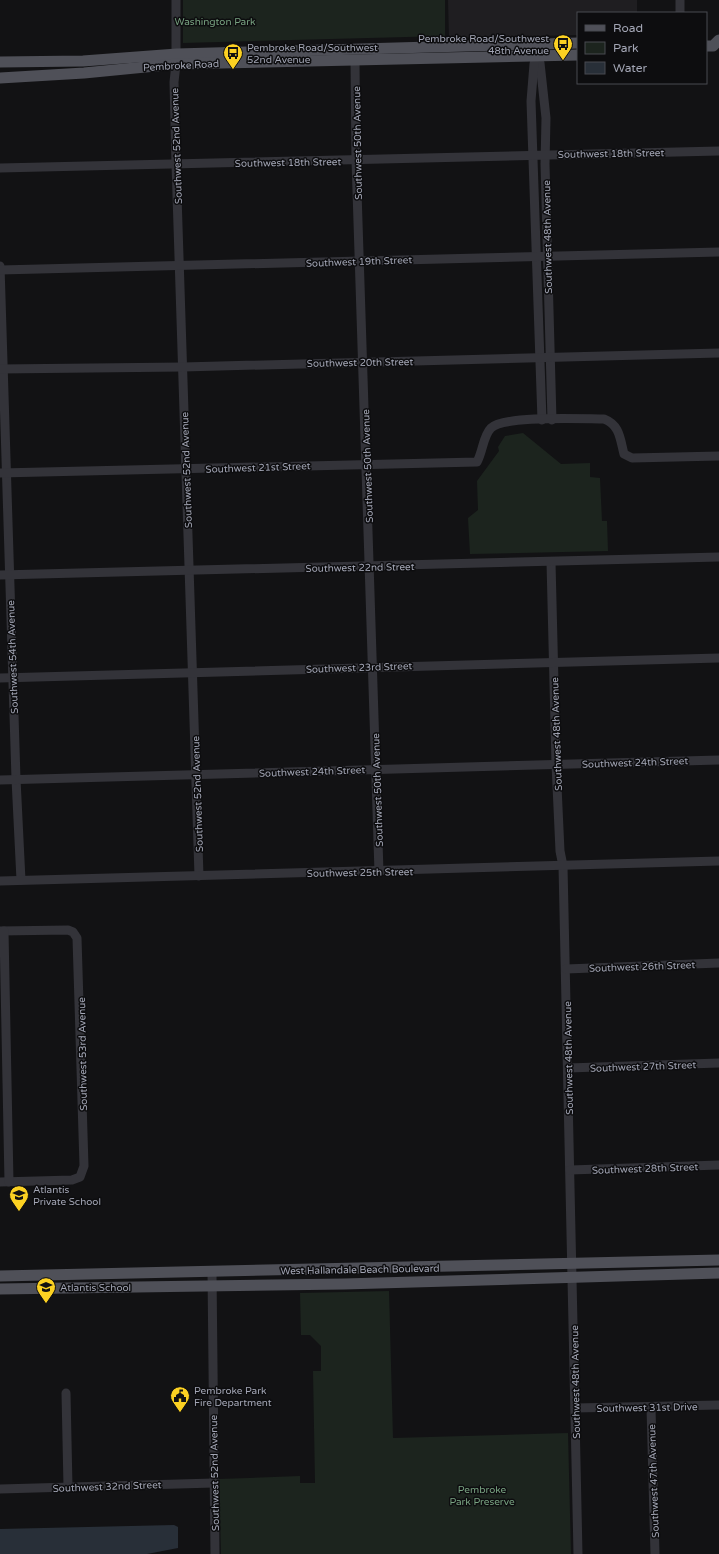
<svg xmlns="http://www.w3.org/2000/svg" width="719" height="1554" viewBox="0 0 719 1554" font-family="'Varela Round',sans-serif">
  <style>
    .built { fill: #1f1e21 }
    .green { fill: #1c241e }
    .water { fill: #282f38 }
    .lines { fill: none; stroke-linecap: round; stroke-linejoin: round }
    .minor { stroke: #333339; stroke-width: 9 }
    .major { stroke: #4f5058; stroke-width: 11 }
    .labels { text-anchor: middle; stroke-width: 3; stroke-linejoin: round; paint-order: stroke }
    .park-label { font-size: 10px; fill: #78a281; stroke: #0d0d0f }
    .poi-label { font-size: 10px; fill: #a3a6b5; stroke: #0d0d0f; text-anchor: start }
    .street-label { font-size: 10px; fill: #a3a6b5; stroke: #0d0d0f }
  </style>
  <rect width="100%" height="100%" fill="#121214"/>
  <path class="built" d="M 448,0 L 637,0 L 637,13 L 578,13 L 578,35 L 449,38 Z"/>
  <g class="green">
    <path d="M 183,0 L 445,0 L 445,36 L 183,43 Z"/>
    <path d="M 523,433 L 561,464 L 590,463 L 590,477 L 600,478 L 602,521 L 607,521 L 608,551 L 470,554 L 468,518 L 478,510 L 477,481 L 499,451 L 498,447 L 505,436 Z"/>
    <path d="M 389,1291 L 393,1438 L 568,1433 L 571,1554 L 221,1554 L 219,1479 L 300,1476 L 300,1483 L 315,1483 L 313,1371 L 321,1371 L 321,1346 L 310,1335 L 301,1335 L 300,1293 Z"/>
  </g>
  <path class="water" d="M 174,1525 L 178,1527 L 178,1548 L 147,1554 L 0,1554 L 0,1529 Z"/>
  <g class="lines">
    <g class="minor">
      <path d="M 176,0 L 176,64 L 174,82 L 176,164 L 199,876"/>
      <path d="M 680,0 L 680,13"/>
      <path d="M 534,44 L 536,56 L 540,63 L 546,118 L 545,164 L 552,420"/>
      <path d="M 536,56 L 534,64 L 531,101 L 542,420"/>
      <path d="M 355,61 L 356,160 L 379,872"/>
      <path d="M 0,168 L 719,151"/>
      <path d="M 0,266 L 16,779 L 21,880"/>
      <path d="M 0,270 L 719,252"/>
      <path d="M 0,369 L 183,367 L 719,353"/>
      <path d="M 0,473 L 477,462 C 483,451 483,436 491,428 C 504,415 584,419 604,419 C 620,425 620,439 624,454 L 632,458 L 719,456"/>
      <path d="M 551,562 L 556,764 L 560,851 L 563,866 L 578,1554"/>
      <path d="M 0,575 L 719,557"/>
      <path d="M 0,678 L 719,658"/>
      <path d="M 0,780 L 719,760"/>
      <path d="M 0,881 L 719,861"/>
      <path d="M 0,931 L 68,930 L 73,932 L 77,938 L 84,1166 L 80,1177 L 72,1180 L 0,1182"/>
      <path d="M 4,931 L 9,1182"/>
      <path d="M 566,969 L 719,963"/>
      <path d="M 568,1068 L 719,1063"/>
      <path d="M 570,1170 L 719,1165"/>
      <path d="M 212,1272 L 215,1554"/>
      <path d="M 66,1393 L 68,1487"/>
      <path d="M 575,1408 L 719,1405"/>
      <path d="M 651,1408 L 655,1554"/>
      <path d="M 0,1489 L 214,1483"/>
    </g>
    <g class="major">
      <path d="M 706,46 L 713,46 L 719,40"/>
      <path d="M 0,62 L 83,61 L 177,54 L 578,43"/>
      <path d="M 0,78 L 84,73 L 176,64 L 578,55"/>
      <path d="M 0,1276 L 719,1260"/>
      <path d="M 0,1289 L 344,1284 L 719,1273"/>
    </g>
  </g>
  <defs>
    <symbol id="bus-pin" viewBox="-11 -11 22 30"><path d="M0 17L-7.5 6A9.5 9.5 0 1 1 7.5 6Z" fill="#fcd122" stroke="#0d0d0f"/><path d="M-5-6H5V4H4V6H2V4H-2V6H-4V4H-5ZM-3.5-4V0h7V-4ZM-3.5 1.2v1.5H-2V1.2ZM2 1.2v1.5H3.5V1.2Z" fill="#111"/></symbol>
    <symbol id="school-pin" viewBox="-11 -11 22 30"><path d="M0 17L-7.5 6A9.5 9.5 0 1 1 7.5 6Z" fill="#fcd122" stroke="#0d0d0f"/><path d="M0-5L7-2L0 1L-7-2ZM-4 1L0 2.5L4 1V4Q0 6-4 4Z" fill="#111"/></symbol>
    <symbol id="civic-pin" viewBox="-11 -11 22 30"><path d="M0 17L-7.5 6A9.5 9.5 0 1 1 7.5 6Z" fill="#fcd122" stroke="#0d0d0f"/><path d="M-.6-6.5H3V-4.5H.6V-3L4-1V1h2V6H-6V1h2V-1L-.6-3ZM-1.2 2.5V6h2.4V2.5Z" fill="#111"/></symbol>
  </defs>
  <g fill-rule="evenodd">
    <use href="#bus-pin" x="552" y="33" width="22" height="30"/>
    <use href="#bus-pin" x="222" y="42" width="22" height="30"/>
    <use href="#school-pin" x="8" y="1184" width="22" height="30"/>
    <use href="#school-pin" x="35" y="1276" width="22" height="30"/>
    <use href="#civic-pin" x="169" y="1385" width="22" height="30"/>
  </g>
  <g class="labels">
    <g class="park-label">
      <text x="215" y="25">Washington Park</text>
      <text x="482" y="1493">Pembroke<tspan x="482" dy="12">Park Preserve</tspan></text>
    </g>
    <g class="poi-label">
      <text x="549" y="42" text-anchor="end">Pembroke Road/Southwest<tspan x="549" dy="12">48th Avenue</tspan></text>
      <text x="247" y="51">Pembroke Road/Southwest<tspan x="247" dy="12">52nd Avenue</tspan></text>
      <text x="33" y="1193">Atlantis<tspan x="33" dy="12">Private School</tspan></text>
      <text x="60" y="1291">Atlantis School</text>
      <text x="194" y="1394">Pembroke Park<tspan x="194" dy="12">Fire Department</tspan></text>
    </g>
    <g class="street-label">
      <text transform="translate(181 65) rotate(-3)" y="4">Pembroke Road</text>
      <text transform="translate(357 143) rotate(-91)" y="4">Southwest 50th Avenue</text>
      <text transform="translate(176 146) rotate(-92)" y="4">Southwest 52nd Avenue</text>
      <text transform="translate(611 153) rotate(-1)" y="4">Southwest 18th Street</text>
      <text transform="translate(288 162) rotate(-1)" y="4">Southwest 18th Street</text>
      <text transform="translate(547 237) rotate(-91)" y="4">Southwest 48th Avenue</text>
      <text transform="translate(359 261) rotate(-2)" y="4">Southwest 19th Street</text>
      <text transform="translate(360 362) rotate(-1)" y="4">Southwest 20th Street</text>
      <text transform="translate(367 466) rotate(-92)" y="4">Southwest 50th Avenue</text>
      <text transform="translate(258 467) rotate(-2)" y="4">Southwest 21st Street</text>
      <text transform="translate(186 470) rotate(-92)" y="4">Southwest 52nd Avenue</text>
      <text transform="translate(360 567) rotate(-1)" y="4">Southwest 22nd Street</text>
      <text transform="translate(12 657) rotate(-92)" y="4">Southwest 54th Avenue</text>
      <text transform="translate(359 667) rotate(-2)" y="4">Southwest 23rd Street</text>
      <text transform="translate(556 734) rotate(-92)" y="4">Southwest 48th Avenue</text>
      <text transform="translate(635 762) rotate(-2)" y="4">Southwest 24th Street</text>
      <text transform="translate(312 771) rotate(-2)" y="4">Southwest 24th Street</text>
      <text transform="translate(377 790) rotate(-92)" y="4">Southwest 50th Avenue</text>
      <text transform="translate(197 794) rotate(-92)" y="4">Southwest 52nd Avenue</text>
      <text transform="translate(360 872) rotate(-1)" y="4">Southwest 25th Street</text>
      <text transform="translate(642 966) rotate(-2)" y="4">Southwest 26th Street</text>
      <text transform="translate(82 1054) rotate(-91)" y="4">Southwest 53rd Avenue</text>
      <text transform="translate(568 1058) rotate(-91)" y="4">Southwest 48th Avenue</text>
      <text transform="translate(643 1066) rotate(-2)" y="4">Southwest 27th Street</text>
      <text transform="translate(645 1168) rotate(-2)" y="4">Southwest 28th Street</text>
      <text transform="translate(360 1269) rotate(-1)" y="4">West Hallandale Beach Boulevard</text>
      <text transform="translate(575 1382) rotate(-91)" y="4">Southwest 48th Avenue</text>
      <text transform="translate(647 1407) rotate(-1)" y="4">Southwest 31st Drive</text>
      <text transform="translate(214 1473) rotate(-91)" y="4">Southwest 52nd Avenue</text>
      <text transform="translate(653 1481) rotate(-92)" y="4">Southwest 47th Avenue</text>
      <text transform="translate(107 1486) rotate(-2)" y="4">Southwest 32nd Street</text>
    </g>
  </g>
  <rect x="577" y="12" width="130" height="72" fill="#0d0d0f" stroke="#494a51"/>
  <rect x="585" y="25" width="20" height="6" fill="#4f5058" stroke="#494a51"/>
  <text x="613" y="32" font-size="12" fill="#a3a6b5">Road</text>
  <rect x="585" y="42" width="20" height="12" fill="#1c241e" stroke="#494a51"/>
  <text x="613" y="52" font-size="12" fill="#a3a6b5">Park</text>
  <rect x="585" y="62" width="20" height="12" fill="#282f38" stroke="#494a51"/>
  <text x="613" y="72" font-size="12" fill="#a3a6b5">Water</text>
</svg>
